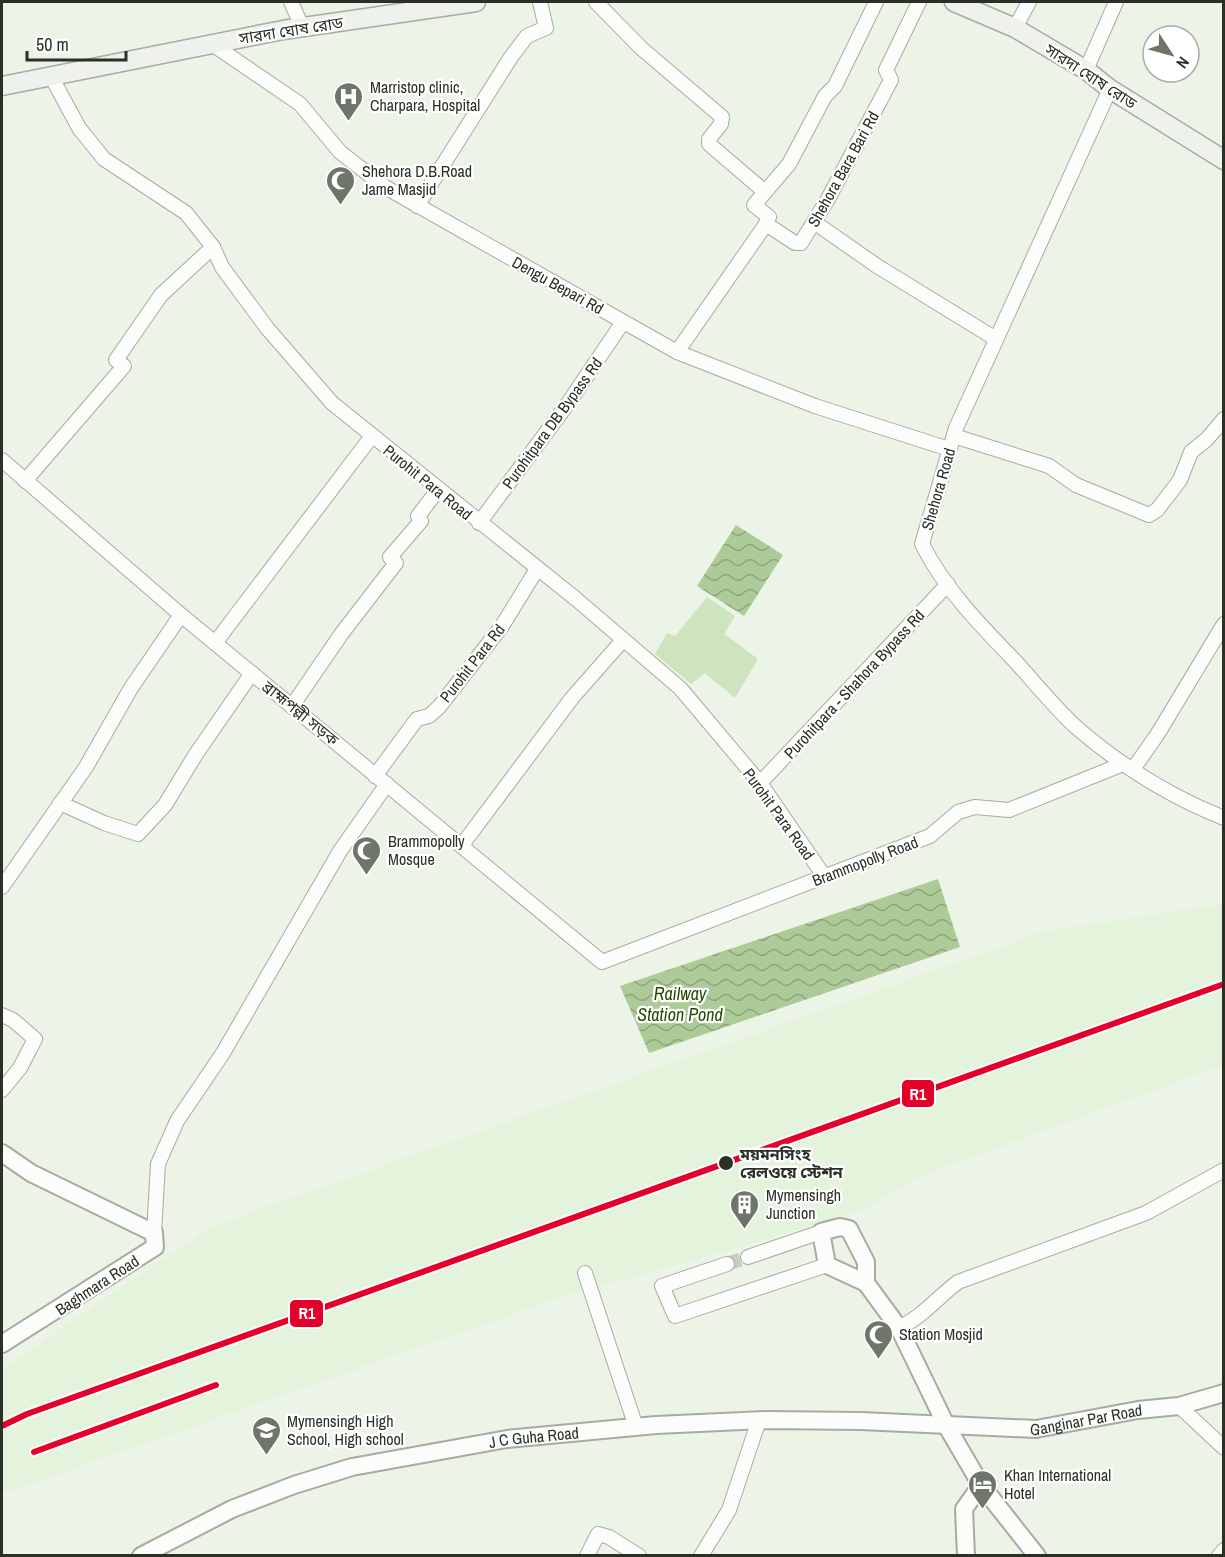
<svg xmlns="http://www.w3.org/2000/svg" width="1225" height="1557" viewBox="0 0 1225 1557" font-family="'Archivo Narrow','Noto Sans Bengali',sans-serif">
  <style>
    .built { fill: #e4f3db }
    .park { fill: #cde4be }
    .water { fill: url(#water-waves) }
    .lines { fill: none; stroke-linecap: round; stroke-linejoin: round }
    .minor-tunnel { stroke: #c4cdc0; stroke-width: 14; stroke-dasharray: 14 7; stroke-linecap: butt }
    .minor-casing { stroke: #a5aca1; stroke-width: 16 }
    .tertiary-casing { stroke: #a5aca1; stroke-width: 20 }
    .secondary-casing { stroke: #a5aca1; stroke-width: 21 }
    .minor { stroke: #fcfdfb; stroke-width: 14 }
    .tertiary { stroke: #fcfdfb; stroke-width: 16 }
    .secondary { stroke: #eef1ec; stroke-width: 18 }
    .rail-1-casing { stroke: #fff; stroke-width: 10 }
    .rail-1 { stroke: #e4002b; stroke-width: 6 }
    .stop-dot { fill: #2a3026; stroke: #fff; stroke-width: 2 }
    .labels { text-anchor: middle; stroke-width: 4.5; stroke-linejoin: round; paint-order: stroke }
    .street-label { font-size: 16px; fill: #2a3026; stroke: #fff }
    .poi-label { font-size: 16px; fill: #2a3026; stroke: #fff; text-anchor: start }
    .stop-label { font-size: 16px; font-weight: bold; fill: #2a3026; stroke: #fff; text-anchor: start }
    .water-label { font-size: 18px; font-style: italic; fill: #274a02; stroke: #fff }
    .line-badge { stroke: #fff; stroke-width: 2 }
    .badge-label { font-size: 16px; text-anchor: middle; font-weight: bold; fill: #fff }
  </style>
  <defs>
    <pattern id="water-waves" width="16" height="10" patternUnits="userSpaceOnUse" patternTransform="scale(1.5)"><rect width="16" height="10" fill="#adcb99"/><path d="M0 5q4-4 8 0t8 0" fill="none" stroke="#8da57d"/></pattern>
  </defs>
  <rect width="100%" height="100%" fill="#ebf4e6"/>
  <path class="built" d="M 1223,904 L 1223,1065 L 923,1175 L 866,1208 L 768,1239 L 556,1299 L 2,1494 L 2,1369 L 210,1227 L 1046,931 Z"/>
  <path class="park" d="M 707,597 L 735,616 L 724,634 L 758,659 L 735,698 L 705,673 L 691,684 L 655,654 L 667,633 L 675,636 Z"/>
  <g class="water">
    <path d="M 736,525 L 783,555 L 744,616 L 697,586 Z"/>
    <path d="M 938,879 L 960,947 L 649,1053 L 620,986 Z"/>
  </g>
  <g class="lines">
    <path class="minor-tunnel" d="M 727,1264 L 748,1257"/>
    <defs>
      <g id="minor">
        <path d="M 291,2 L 303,29"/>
        <path d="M 596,2 L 641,48 L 722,117 L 721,124 L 709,139 L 709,144 L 765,192"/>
        <path d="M 1015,28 L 1029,2"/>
        <path d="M 212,44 L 300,104 L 340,152 L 385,187 L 677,352 L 815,406 L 949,449"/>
        <path d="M 1086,70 L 1116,2"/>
        <path d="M 51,76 L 79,128 L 104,159 L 186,213 L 213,247 L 222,267 L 267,328 L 332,403 L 576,599 L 680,688 L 760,783 L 824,876"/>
        <path d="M 1110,89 L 956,428 L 922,544 C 944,588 980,625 1015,661 C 1035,683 1055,708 1077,728 C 1120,765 1171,797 1224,818"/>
        <path d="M 417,206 L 511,57 L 527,36 L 546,28 L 540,2"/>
        <path d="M 814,222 L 877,266 L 996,339"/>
        <path d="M 766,224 L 769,217 L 754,205 L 789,164 L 825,96 L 835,86 L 876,2"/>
        <path d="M 677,352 L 766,224 L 795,243 L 801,243 L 828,199 L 891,80 L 886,70 L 919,2"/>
        <path d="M 954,436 L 1049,466 L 1076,485 L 1149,515 L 1157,510 L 1180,480 L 1191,452 L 1207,439 L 1224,419"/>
        <path d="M 2,460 L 181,615 L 602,962 L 930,836 L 958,812 L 975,807 L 1009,810 L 1123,764"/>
        <path d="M 25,481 L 124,366 L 116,360 L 161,295 L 213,247"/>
        <path d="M 479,523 L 569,402 L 623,322"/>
        <path d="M 215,643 L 372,436"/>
        <path d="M 292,706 L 342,633 L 396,563 L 390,557 L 421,521 L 418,516 L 438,490"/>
        <path d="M 1133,769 L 1157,735 L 1224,624"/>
        <path d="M 375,776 L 417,719 L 429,716 L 439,707 L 502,626 L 537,569"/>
        <path d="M 760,783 L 948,584"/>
        <path d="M 60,803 L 104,823 L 138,834 L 165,805 L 196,754 L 252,673"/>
        <path d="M 462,845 L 572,698 L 623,640"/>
        <path d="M 2,887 L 86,767 L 131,688 L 181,615"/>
        <path d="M 2,1015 L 13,1020 L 35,1039 L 20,1068 L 2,1090"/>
        <path d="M 154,1233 L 158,1164 L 177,1121 L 223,1053 L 340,851 L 387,784"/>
        <path d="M 748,1257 L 821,1232"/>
        <path d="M 727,1264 L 662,1286 L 675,1316 L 827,1265"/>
        <path d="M 585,1273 L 636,1427"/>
        <path d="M 899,1328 C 922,1317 938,1297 958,1282 L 1146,1213 L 1224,1170"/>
        <path d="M 1179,1406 L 1224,1448"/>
        <path d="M 587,1556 L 598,1534 L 609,1537 L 639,1556"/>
        <path d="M 701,1556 L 729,1510 L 759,1420"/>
        <path d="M 1219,1556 L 1224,1550"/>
      </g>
      <g id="tertiary">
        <path d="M 2,1153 L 31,1173 L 154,1233 L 155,1247 L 2,1344"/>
        <path d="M 866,1283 L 866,1262 L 849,1229 L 840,1227 L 821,1232 L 827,1265 L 866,1283 L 899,1328 L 946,1425 L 981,1485 L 964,1509 L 966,1556"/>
        <path d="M 981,1485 L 1037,1556"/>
        <path id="s1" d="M 141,1556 L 232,1509 L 294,1485 L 352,1467 L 507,1439 L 656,1425 L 766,1420 L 861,1421 L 1036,1429 L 1138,1410 L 1179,1406 L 1224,1393"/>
      </g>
      <g id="secondary">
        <path d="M 954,2 L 1015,28 L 1086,70 L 1110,89 L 1224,160"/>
        <path d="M 2,86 L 283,30 L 476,2"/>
      </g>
    </defs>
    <use href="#minor" class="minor-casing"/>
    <use href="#tertiary" class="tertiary-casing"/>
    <use href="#secondary" class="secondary-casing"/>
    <use href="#minor" class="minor"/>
    <use href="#tertiary" class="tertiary"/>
    <use href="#secondary" class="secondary"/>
    <defs>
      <g id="rail-1">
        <path d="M 2,1426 L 27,1414 L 1224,984"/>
        <path d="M 34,1452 L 216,1385"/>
      </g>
    </defs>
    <use href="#rail-1" class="rail-1-casing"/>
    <use href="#rail-1" class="rail-1"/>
  </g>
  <defs>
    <symbol id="hospital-pin" viewBox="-11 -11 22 30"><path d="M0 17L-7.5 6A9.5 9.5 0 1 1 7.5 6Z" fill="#6e7569" stroke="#fff"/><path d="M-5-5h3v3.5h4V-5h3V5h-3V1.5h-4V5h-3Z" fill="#fff"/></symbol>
    <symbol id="mosque-pin" viewBox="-11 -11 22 30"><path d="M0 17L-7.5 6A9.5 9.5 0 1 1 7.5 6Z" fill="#6e7569" stroke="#fff"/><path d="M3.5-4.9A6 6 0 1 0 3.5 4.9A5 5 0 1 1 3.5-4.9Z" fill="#fff"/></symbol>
    <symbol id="building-pin" viewBox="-11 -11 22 30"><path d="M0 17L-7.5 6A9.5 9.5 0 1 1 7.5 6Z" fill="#6e7569" stroke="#fff"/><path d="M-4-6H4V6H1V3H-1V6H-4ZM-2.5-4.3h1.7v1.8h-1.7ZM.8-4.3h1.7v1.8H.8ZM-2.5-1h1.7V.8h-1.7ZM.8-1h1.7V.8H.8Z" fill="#fff"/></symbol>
    <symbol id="school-pin" viewBox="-11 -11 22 30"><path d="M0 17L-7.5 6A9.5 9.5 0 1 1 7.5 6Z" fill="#6e7569" stroke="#fff"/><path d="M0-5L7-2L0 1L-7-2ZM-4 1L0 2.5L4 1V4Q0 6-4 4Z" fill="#fff"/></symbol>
    <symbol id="hotel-pin" viewBox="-11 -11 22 30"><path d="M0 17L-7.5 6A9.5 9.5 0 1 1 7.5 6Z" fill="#6e7569" stroke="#fff"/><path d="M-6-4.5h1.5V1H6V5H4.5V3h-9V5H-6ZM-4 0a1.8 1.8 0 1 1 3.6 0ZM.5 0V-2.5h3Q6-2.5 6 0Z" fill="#fff"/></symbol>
  </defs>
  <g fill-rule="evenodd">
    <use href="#hospital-pin" x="332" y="80" width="33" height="45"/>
    <use href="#mosque-pin" x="324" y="164" width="33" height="45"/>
    <use href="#mosque-pin" x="350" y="834" width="33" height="45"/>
    <use href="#building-pin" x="728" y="1188" width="33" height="45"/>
    <use href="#mosque-pin" x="862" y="1318" width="33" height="45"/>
    <use href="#school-pin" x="250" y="1414" width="33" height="45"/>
    <use href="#hotel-pin" x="966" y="1468" width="33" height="45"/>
  </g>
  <circle class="stop-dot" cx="726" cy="1163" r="8"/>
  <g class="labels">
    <g class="street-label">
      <text transform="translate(291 30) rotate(-9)" y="6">সারদা ঘোষ রোড</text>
      <text transform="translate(1091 76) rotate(33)" y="6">সারদা ঘোষ রোড</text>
      <text transform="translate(843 169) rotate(-61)" y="6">Shehora Bara Bari Rd</text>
      <text transform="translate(558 285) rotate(29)" y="6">Dengu Bepari Rd</text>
      <text transform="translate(552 423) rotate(-54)" y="6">Purohitpara DB Bypass Rd</text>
      <text transform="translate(428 482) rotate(39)" y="6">Purohit Para Road</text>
      <text transform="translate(938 489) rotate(-74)" y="6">Shehora Road</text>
      <text transform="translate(472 663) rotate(-52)" y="6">Purohit Para Rd</text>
      <text transform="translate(854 684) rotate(-47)" y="6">Purohitpara - Shahora Bypass Rd</text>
      <text transform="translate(301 713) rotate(39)" y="6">ব্রাহ্মপল্লী সড়ক</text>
      <text transform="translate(779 814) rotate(54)" y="6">Purohit Para Road</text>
      <text transform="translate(865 861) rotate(-21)" y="6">Brammopolly Road</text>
      <text transform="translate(97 1285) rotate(-33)" y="6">Baghmara Road</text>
      <text dy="6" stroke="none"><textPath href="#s1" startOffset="968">Ganginar Par Road</textPath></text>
      <text dy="6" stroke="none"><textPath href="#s1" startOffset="414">J C Guha Road</textPath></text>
    </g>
    <g class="poi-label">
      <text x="370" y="93">Marristop clinic,<tspan x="370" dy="18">Charpara, Hospital</tspan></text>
      <text x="362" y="177">Shehora D.B.Road<tspan x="362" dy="18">Jame Masjid</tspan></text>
      <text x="388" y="847">Brammopolly<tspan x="388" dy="18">Mosque</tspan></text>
      <text x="766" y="1201">Mymensingh<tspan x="766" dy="18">Junction</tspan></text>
      <text x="899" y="1340">Station Mosjid</text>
      <text x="287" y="1427">Mymensingh High<tspan x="287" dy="18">School, High school</tspan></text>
      <text x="1004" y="1481">Khan International<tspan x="1004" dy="18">Hotel</tspan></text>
    </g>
    <g class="stop-label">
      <text x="740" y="1160">ময়মনসিংহ<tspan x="740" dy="18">রেলওয়ে স্টেশন</tspan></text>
    </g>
    <g class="water-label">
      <text x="680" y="1000">Railway<tspan x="680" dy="21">Station Pond</tspan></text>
    </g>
  </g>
  <g class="line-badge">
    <rect x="901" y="1079" width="34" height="29" rx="6" fill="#e4002b"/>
    <rect x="289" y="1299" width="35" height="29" rx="6" fill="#e4002b"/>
  </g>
  <g class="badge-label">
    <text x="918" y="1100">R1</text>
    <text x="307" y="1319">R1</text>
  </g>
  <rect width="1225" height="1557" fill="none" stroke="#2a3026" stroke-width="6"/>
  <g transform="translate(1171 54) rotate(126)"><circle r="28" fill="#ffffff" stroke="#aaaca8" stroke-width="1.5"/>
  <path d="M0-4.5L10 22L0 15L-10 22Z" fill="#6e7569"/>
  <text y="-9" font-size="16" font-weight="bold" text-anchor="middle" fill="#2a3026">N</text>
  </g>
  <path d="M27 51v9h99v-9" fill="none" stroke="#2a3026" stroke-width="3"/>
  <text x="36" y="51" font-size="18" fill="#2a3026" stroke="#ffffff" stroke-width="4.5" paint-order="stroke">50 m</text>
</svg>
